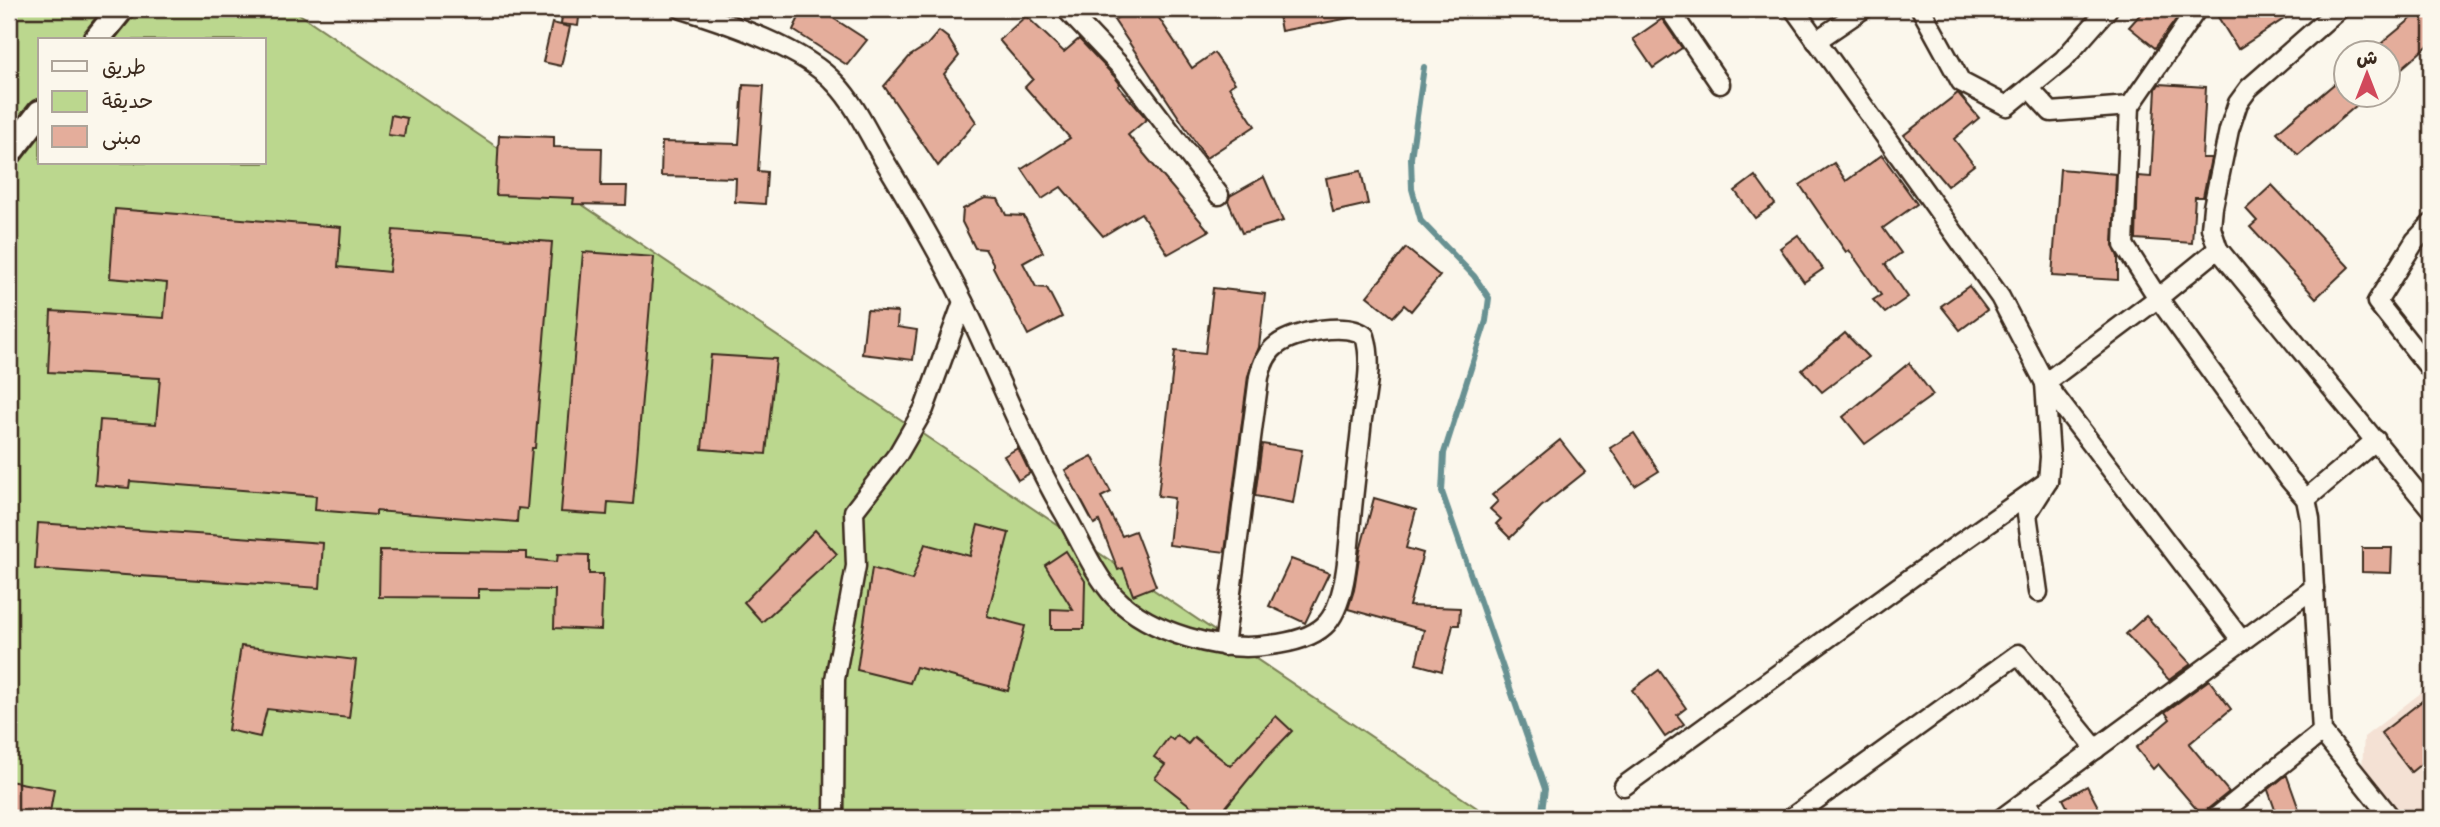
<svg xmlns="http://www.w3.org/2000/svg" width="2440" height="827" viewBox="0 0 2440 827" font-family="'Gochi Hand','Playpen Sans Arabic',sans-serif">
  <style>
    .built { fill: #f4e1d4 }
    .green { fill: #bbd78e; stroke: #7b8056; stroke-width: 2; fill-rule: evenodd }
    .lines { fill: none; stroke-linecap: round; stroke-linejoin: round }
    .stream { stroke: #679192; stroke-width: 6 }
    .building { fill: #e4ad9b; stroke: #3b2a1e; stroke-width: 2 }
    .minor-casing { stroke: #3b2a1e; stroke-width: 23 }
    .secondary-casing { stroke: #3b2a1e; stroke-width: 30 }
    .minor { stroke: #fbf7ec; stroke-width: 18 }
    .secondary { stroke: #fbf7ec; stroke-width: 24 }
  </style>
  <rect width="100%" height="100%" fill="#fbf7ec"/>
  <filter id="ink" filterUnits="userSpaceOnUse"><feTurbulence type="fractalNoise" baseFrequency=".0143" numOctaves="2"/><feDisplacementMap in="SourceGraphic" scale="14" xChannelSelector="R" yChannelSelector="G"/><feConvolveMatrix kernelMatrix="1 2 1 2 8 2 1 2 1" color-interpolation-filters="sRGB"/></filter>
  <g filter="url(#ink)">
    <path class="built" d="M 2431,685 L 2431,818 L 2400,818 L 2362,768 L 2364,737 Z"/>
    <path class="green" d="M 9,9 L 292,9 L 1492,818 L 9,818 ZM 40,40 L 264,40 L 264,163 L 40,163 Z"/>
    <g class="lines">
      <path class="stream" d="M 1424,67 L 1411,158 L 1412,189 L 1421,221 L 1474,276 L 1489,298 L 1486,321 L 1444,453 L 1442,492 L 1545,789 L 1541,818"/>
    </g>
    <g class="building">
      <path d="M 563,9 L 580,9 L 578,26 L 561,24 Z"/>
      <path d="M 803,9 L 819,9 L 867,40 L 847,65 L 793,30 Z"/>
      <path d="M 1131,9 L 1153,9 L 1192,68 L 1214,53 L 1235,83 L 1229,87 L 1255,126 L 1206,158 L 1114,20 Z"/>
      <path d="M 1277,9 L 1354,9 L 1355,17 L 1281,31 Z"/>
      <path d="M 2145,9 L 2166,9 L 2177,18 L 2155,48 L 2129,27 Z"/>
      <path d="M 2213,9 L 2299,9 L 2238,49 Z"/>
      <path d="M 2423,9 L 2431,9 L 2431,43 L 2388,80 L 2388,52 L 2371,52 Z"/>
      <path d="M 1026,16 L 1064,52 L 1079,39 L 1114,76 L 1120,84 L 1118,86 L 1147,119 L 1128,135 L 1209,231 L 1168,254 L 1141,213 L 1103,236 L 1061,187 L 1042,199 L 1022,169 L 1070,138 L 1025,87 L 1033,79 L 999,40 Z"/>
      <path d="M 1662,19 L 1682,48 L 1653,68 L 1633,39 Z"/>
      <path d="M 552,23 L 570,27 L 561,66 L 543,62 Z"/>
      <path d="M 939,31 L 948,38 L 959,56 L 944,74 L 976,122 L 938,166 L 884,86 L 910,56 L 927,45 Z"/>
      <path d="M 2346,74 L 2346,94 L 2370,94 L 2298,155 L 2277,132 Z"/>
      <path d="M 2159,84 L 2206,87 L 2202,158 L 2211,158 L 2203,197 L 2195,197 L 2192,243 L 2136,239 L 2138,176 L 2151,177 L 2156,89 Z"/>
      <path d="M 743,85 L 764,86 L 758,171 L 767,172 L 765,204 L 735,202 L 736,178 L 661,176 L 662,142 L 739,144 Z"/>
      <path d="M 1958,93 L 1979,118 L 1954,139 L 1974,165 L 1947,186 L 1904,135 Z"/>
      <path d="M 391,115 L 407,118 L 404,137 L 388,135 Z"/>
      <path d="M 499,135 L 554,137 L 554,147 L 602,148 L 601,186 L 627,186 L 626,205 L 573,204 L 574,198 L 496,195 Z"/>
      <path d="M 1882,155 L 1917,204 L 1883,228 L 1901,253 L 1885,264 L 1908,297 L 1885,313 L 1873,300 L 1881,295 L 1849,250 L 1846,252 L 1800,185 L 1834,163 L 1846,181 Z"/>
      <path d="M 2060,169 L 2116,174 L 2113,245 L 2118,257 L 2118,280 L 2052,276 Z"/>
      <path d="M 1361,171 L 1368,204 L 1333,212 L 1326,178 Z"/>
      <path d="M 1755,176 L 1775,204 L 1755,218 L 1735,191 Z"/>
      <path d="M 1264,177 L 1283,221 L 1242,233 L 1228,201 L 1230,196 Z"/>
      <path d="M 2272,185 L 2349,267 L 2316,298 L 2250,227 L 2257,221 L 2246,209 Z"/>
      <path d="M 985,198 L 998,199 L 1006,215 L 1024,216 L 1043,252 L 1023,263 L 1036,287 L 1047,288 L 1062,317 L 1028,335 L 993,267 L 993,263 L 985,249 L 975,248 L 962,222 L 963,209 Z"/>
      <path d="M 115,209 L 341,227 L 338,267 L 389,272 L 393,230 L 552,242 L 535,448 L 532,448 L 527,509 L 518,508 L 517,522 L 376,511 L 376,515 L 315,510 L 316,496 L 130,481 L 129,488 L 95,485 L 100,420 L 156,424 L 160,378 L 48,372 L 51,311 L 164,318 L 167,283 L 110,278 Z"/>
      <path d="M 1798,235 L 1823,269 L 1804,282 L 1780,248 Z"/>
      <path d="M 1406,248 L 1440,276 L 1411,311 L 1404,305 L 1393,317 L 1367,296 Z"/>
      <path d="M 583,252 L 654,257 L 633,504 L 608,502 L 607,515 L 561,512 Z"/>
      <path d="M 1969,286 L 1987,310 L 1960,330 L 1941,306 Z"/>
      <path d="M 1213,288 L 1265,294 L 1259,347 L 1248,376 L 1225,552 L 1169,545 L 1174,498 L 1158,496 L 1175,351 L 1205,354 Z"/>
      <path d="M 867,310 L 898,312 L 897,327 L 917,330 L 913,360 L 862,354 Z"/>
      <path d="M 1845,333 L 1868,357 L 1822,392 L 1802,370 Z"/>
      <path d="M 711,355 L 776,359 L 766,454 L 702,449 Z"/>
      <path d="M 1909,363 L 1933,395 L 1865,444 L 1843,417 Z"/>
      <path d="M 1634,433 L 1659,471 L 1635,486 L 1610,448 Z"/>
      <path d="M 1560,440 L 1585,472 L 1541,507 L 1510,538 L 1496,524 L 1501,519 L 1490,509 L 1498,501 L 1492,495 Z"/>
      <path d="M 1262,444 L 1302,450 L 1293,503 L 1255,496 Z"/>
      <path d="M 1018,448 L 1030,473 L 1018,480 L 1004,456 Z"/>
      <path d="M 1092,456 L 1111,492 L 1101,497 L 1122,536 L 1135,531 L 1156,586 L 1133,595 L 1123,568 L 1118,570 L 1099,521 L 1094,524 L 1065,470 Z"/>
      <path d="M 1374,498 L 1416,510 L 1406,548 L 1423,553 L 1409,606 L 1460,608 L 1459,625 L 1453,625 L 1442,671 L 1416,664 L 1424,630 L 1348,609 L 1354,590 L 1360,551 Z"/>
      <path d="M 38,523 L 323,543 L 320,588 L 35,569 Z"/>
      <path d="M 978,525 L 1009,533 L 987,616 L 1025,626 L 1008,691 L 916,667 L 910,683 L 857,670 L 872,568 L 912,580 L 925,544 L 970,556 Z"/>
      <path d="M 815,530 L 837,554 L 762,622 L 744,602 Z"/>
      <path d="M 2362,548 L 2392,548 L 2391,573 L 2362,572 Z"/>
      <path d="M 380,550 L 527,552 L 527,559 L 557,562 L 558,554 L 589,555 L 589,574 L 603,574 L 601,630 L 554,628 L 555,590 L 478,589 L 478,598 L 379,597 Z"/>
      <path d="M 1066,551 L 1085,581 L 1084,629 L 1051,629 L 1051,609 L 1073,610 L 1045,565 Z"/>
      <path d="M 1291,559 L 1329,573 L 1305,623 L 1269,606 Z"/>
      <path d="M 2146,616 L 2191,664 L 2169,680 L 2126,634 Z"/>
      <path d="M 241,646 L 356,660 L 349,718 L 267,709 L 260,737 L 228,730 Z"/>
      <path d="M 1659,670 L 1686,708 L 1677,715 L 1684,724 L 1665,737 L 1632,690 Z"/>
      <path d="M 2209,680 L 2231,709 L 2189,744 L 2229,792 L 2208,809 L 2204,818 L 2158,764 L 2153,769 L 2136,748 L 2170,719 L 2165,712 Z"/>
      <path d="M 2431,694 L 2431,756 L 2411,772 L 2381,733 Z"/>
      <path d="M 1276,716 L 1292,731 L 1264,760 L 1217,818 L 1206,818 L 1155,778 L 1165,765 L 1154,757 L 1169,737 L 1173,740 L 1177,735 L 1188,744 L 1194,737 L 1230,766 Z"/>
      <path d="M 2285,776 L 2287,776 L 2302,818 L 2278,818 L 2268,790 Z"/>
      <path d="M 9,781 L 54,789 L 49,818 L 9,818 Z"/>
      <path d="M 2087,786 L 2104,818 L 2073,818 L 2063,799 Z"/>
    </g>
    <g class="lines">
      <defs>
        <g id="minor">
          <path d="M 682,9 C 727,23 804,48 836,84 C 856,105 869,135 884,160 C 915,211 946,264 971,318 C 1001,382 1027,448 1062,509 C 1079,537 1093,573 1115,597 C 1150,633 1222,653 1270,645 C 1287,643 1311,638 1324,626 C 1348,605 1349,539 1352,509 C 1355,479 1359,449 1362,419 C 1366,393 1373,363 1365,336 C 1348,321 1293,332 1277,345 C 1266,353 1262,365 1259,377 L 1224,646"/>
          <path d="M 1066,9 L 1123,69 L 1219,195"/>
          <path d="M 1669,9 L 1720,84"/>
          <path d="M 1794,9 L 2000,297 L 2045,383 L 2242,641"/>
          <path d="M 1921,9 L 1961,82 L 2007,106 L 2063,60 L 2108,9"/>
          <path d="M 2197,9 L 2130,106 L 2124,245 L 2158,298 L 2289,479 L 2306,499 L 2310,519 L 2322,732 L 2391,818"/>
          <path d="M 2339,9 L 2249,88 L 2238,103 L 2229,130 L 2213,207 L 2211,228 L 2218,249 L 2431,509"/>
          <path d="M 1816,41 L 1863,9"/>
          <path d="M 2029,88 L 2051,112 L 2130,106"/>
          <path d="M 2431,224 L 2415,241 L 2377,302 L 2431,370"/>
          <path d="M 2045,383 L 2158,298 L 2218,249"/>
          <path d="M 2306,499 L 2376,440"/>
          <path d="M 2038,592 L 2027,514 L 2048,481 L 2050,457 L 2045,383"/>
          <path d="M 1624,786 L 1912,577 L 2048,481"/>
          <path d="M 2025,802 L 2037,818"/>
          <path d="M 834,818 L 835,679 L 856,566 L 854,511 L 898,454 L 924,409 L 963,302"/>
          <path d="M 1791,818 L 2018,654 L 2096,749"/>
          <path d="M 2002,818 L 2314,588"/>
          <path d="M 2215,818 L 2322,732"/>
        </g>
        <g id="secondary">
          <path d="M 96,40 L 121,9"/>
          <path d="M 9,153 L 40,113"/>
        </g>
      </defs>
      <use href="#minor" class="minor-casing"/>
      <use href="#secondary" class="secondary-casing"/>
      <use href="#minor" class="minor"/>
      <use href="#secondary" class="secondary"/>
    </g>
  </g>
  <rect width="2440" height="827" fill="none" stroke="#fbf7ec" stroke-width="35"/>
  <rect x="18" y="18" width="2405" height="792" fill="none" stroke="#3b2a1e" stroke-width="2.5" filter="url(#ink)"/>
  <rect x="38" y="38" width="228" height="126" fill="#fbf7ec" stroke="#aea59a" stroke-width="2"/>
  <rect x="52" y="61" width="35" height="10" fill="#fbf7ec" stroke="#aea59a" stroke-width="2"/>
  <text x="102" y="74" font-size="21" fill="#3b2a1e">طريق</text>
  <rect x="52" y="91" width="35" height="21" fill="#bbd78e" stroke="#aea59a" stroke-width="2"/>
  <text x="102" y="108" font-size="21" fill="#3b2a1e">حديقة</text>
  <rect x="52" y="126" width="35" height="21" fill="#e4ad9b" stroke="#aea59a" stroke-width="2"/>
  <text x="102" y="144" font-size="21" fill="#3b2a1e">مبنى</text>
  <g transform="translate(2367 74)"><circle r="33" fill="#fbf7ec" stroke="#aea59a" stroke-width="2"/>
  <path d="M0-5L12 26L0 18L-12 26Z" fill="#d1495b"/>
  <text y="-10" font-size="19" font-weight="bold" text-anchor="middle" fill="#3b2a1e">ش</text>
  </g>
</svg>
